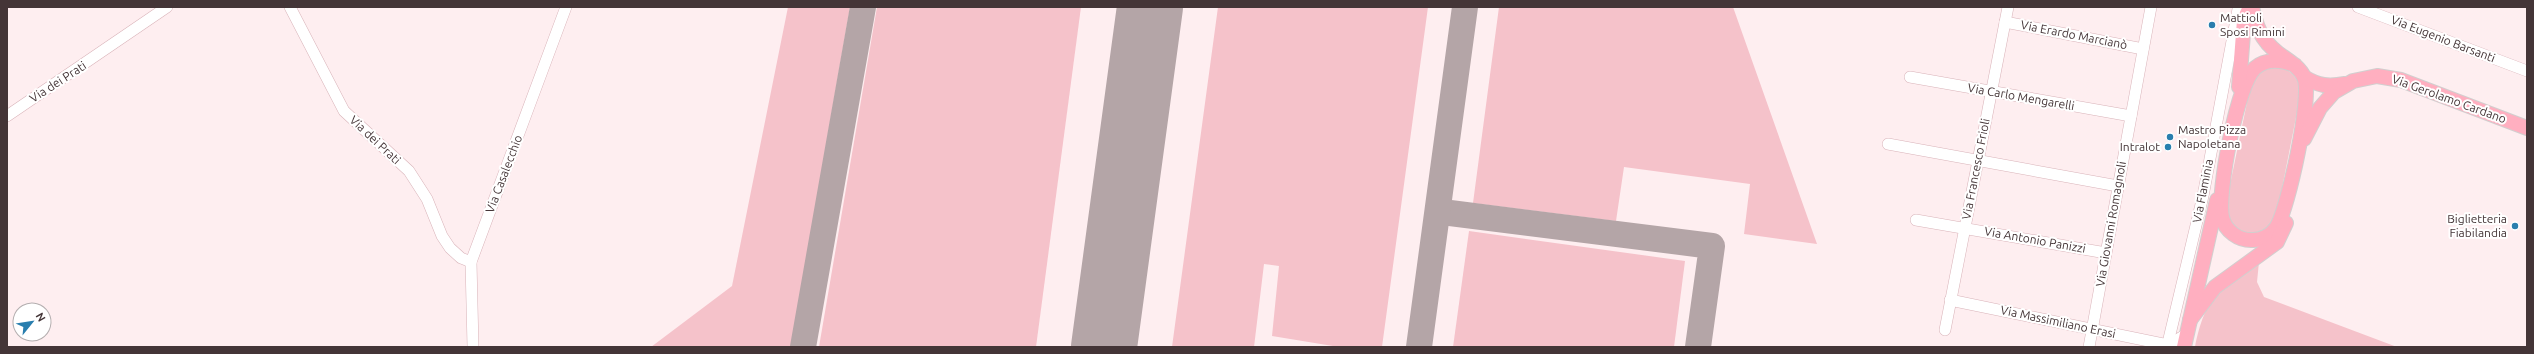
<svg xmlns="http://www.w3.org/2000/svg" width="2534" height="354" viewBox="0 0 2534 354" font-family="Ubuntu,sans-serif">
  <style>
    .green { fill: #f5c2ca }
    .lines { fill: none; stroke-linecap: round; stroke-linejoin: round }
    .taxiway { stroke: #b4a5a7; stroke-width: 26 }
    .runway { stroke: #b4a5a7; stroke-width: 66 }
    .minor-casing { stroke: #d9b3b9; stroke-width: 12 }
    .major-casing { stroke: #d2cfcf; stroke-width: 16 }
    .minor { stroke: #fff; stroke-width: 11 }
    .major { stroke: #ffafc0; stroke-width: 14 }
    .poi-dot { fill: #297eae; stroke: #fff; stroke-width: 1.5 }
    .labels { text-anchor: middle; stroke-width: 4; stroke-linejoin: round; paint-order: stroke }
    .poi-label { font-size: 12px; fill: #443537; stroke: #fff; text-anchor: start }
    .street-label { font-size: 12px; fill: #443537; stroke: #fff }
  </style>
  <rect width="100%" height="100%" fill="#feeef0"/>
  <g class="green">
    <path d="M 788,7 L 850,7 L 791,347 L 651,347 L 732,286 Z"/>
    <path d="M 877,7 L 1081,7 L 1036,347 L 819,347 Z"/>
    <path d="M 1218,7 L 1428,7 L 1382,347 L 1339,347 L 1272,336 L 1279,266 L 1264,264 L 1254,347 L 1172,347 Z"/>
    <path d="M 1499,7 L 1733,7 L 1817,244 L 1744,234 L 1750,184 L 1624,167 L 1616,221 L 1473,203 Z"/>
    <path d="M 2275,65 C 2292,71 2297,75 2301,92 L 2277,214 L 2270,227 L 2253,235 C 2232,229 2230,225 2226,204 L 2251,83 L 2263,69 Z"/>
    <path d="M 1469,231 L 1685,261 L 1674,347 L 1453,347 Z"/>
    <path d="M 2259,262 L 2257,282 L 2264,297 L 2397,347 L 2195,347 C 2206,294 2218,293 2259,262 Z"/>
  </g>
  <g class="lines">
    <g class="taxiway">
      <path d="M 1450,213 L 1712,246 L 1698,347"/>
      <path d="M 803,347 L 863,7"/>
      <path d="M 1419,347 L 1465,7"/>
    </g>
    <path class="runway" d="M 1104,347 L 1150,7"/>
    <defs>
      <g id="minor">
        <path d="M 290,7 L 344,111 L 409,171 L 427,199 L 442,236 L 450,248 L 461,258 L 471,262"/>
        <path d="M 2358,7 L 2527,71"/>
        <path d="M 2005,22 L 2143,49"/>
        <path d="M 1910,77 L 2131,116"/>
        <path d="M 7,116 L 167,7"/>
        <path d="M 1888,144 L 2118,186"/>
        <path d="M 1916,220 L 2106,253"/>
        <path d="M 1950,300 L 2168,345 L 2187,334"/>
        <path d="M 1945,330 L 2008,7"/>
        <path d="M 473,347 L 471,262 L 566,7"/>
        <path d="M 2089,347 L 2151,7"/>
        <path d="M 2167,347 L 2203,196 L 2238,9"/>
      </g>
      <g id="major">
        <path d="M 2252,7 C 2256,26 2261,40 2278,53 C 2287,60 2299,66 2304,77 C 2313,95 2288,210 2276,228 C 2271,235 2262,240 2253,240 C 2239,241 2225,231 2222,217 C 2217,193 2237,84 2255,68 C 2266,58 2282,60 2295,65"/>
        <path d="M 2304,77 C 2319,86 2328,87 2345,84"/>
        <path d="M 2239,87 L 2244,20 L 2250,7"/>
        <path d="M 2304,139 L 2320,108 L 2334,92 L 2353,81 L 2377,76 L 2401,80 L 2527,128"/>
        <path d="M 2190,320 L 2215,287 L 2277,242 L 2286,223"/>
        <path d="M 2184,347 L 2217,200"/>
      </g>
    </defs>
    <use href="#minor" class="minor-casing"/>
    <use href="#major" class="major-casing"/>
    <use href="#minor" class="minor"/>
    <use href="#major" class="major"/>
  </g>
  <g class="poi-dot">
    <circle cx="2212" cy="25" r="4"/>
    <circle cx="2170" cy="137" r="4"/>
    <circle cx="2168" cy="147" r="4"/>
    <circle cx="2515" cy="226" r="4"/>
  </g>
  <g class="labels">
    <g class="poi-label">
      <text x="2220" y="22">Mattioli<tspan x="2220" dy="14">Sposi Rimini</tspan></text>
      <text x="2178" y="134">Mastro Pizza<tspan x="2178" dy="14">Napoletana</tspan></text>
      <text x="2160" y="151" text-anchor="end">Intralot</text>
      <text x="2507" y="223" text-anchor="end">Biglietteria<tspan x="2507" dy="14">Fiabilandia</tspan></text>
    </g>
    <g class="street-label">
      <text transform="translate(2074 35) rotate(11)" y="4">Via Erardo Marcianò</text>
      <text transform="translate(2443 39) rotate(21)" y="4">Via Eugenio Barsanti</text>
      <text transform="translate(58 82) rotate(-33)" y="4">Via dei Prati</text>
      <text transform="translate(2021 97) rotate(10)" y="4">Via Carlo Mengarelli</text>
      <text transform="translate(2449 99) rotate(20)" y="4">Via Gerolamo Cardano</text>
      <text transform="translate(375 140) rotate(43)" y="4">Via dei Prati</text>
      <text transform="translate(1976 169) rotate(-79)" y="4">Via Francesco Frioli</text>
      <text transform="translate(504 174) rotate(-69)" y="4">Via Casalecchio</text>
      <text transform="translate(2203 191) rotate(-79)" y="4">Via Flaminia</text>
      <text transform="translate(2111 224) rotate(-80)" y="4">Via Giovanni Romagnoli</text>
      <text transform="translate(2035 240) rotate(10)" y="4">Via Antonio Panizzi</text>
      <text transform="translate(2058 322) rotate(12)" y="4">Via Massimiliano Erasi</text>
    </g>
  </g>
  <rect width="2534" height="354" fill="none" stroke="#443537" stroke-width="16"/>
  <g transform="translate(32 322) rotate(60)"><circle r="19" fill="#ffffff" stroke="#b4aeaf"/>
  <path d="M0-3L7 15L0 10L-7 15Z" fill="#297eae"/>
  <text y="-6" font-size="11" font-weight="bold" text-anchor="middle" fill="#443537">N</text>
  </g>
</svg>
